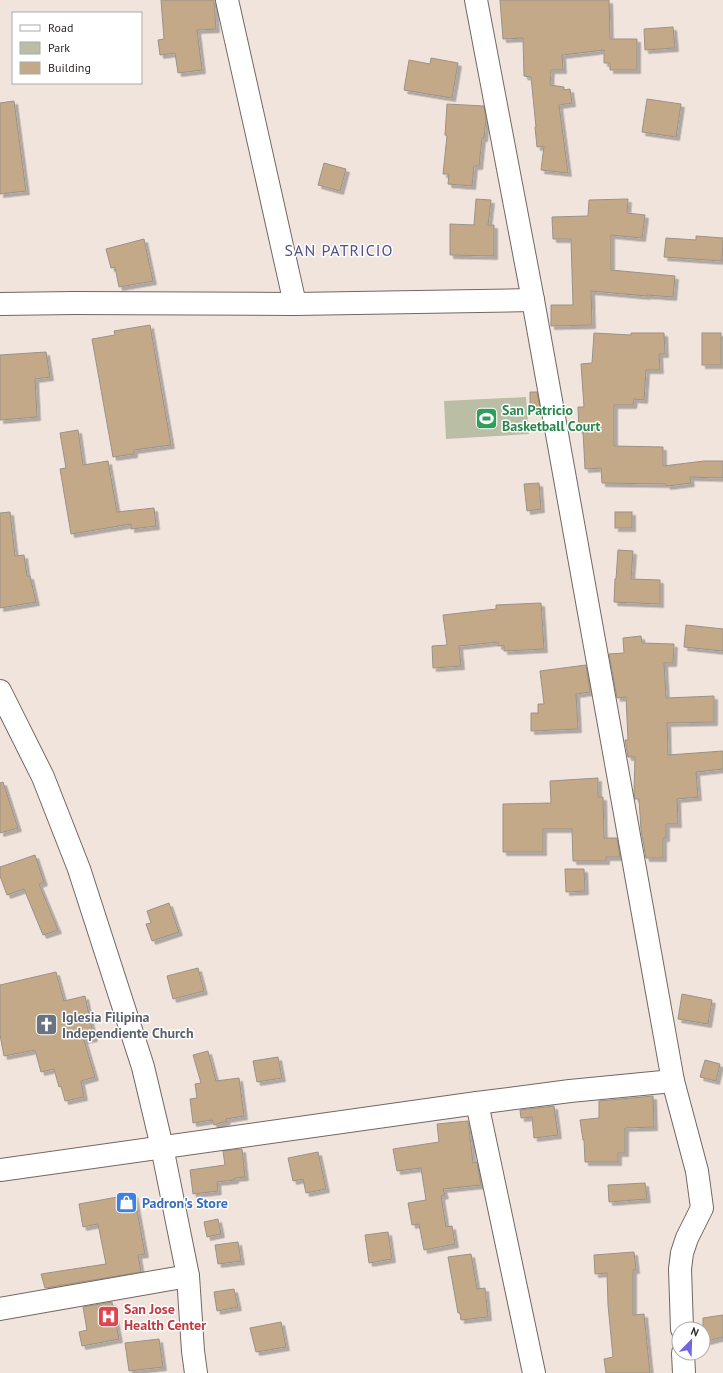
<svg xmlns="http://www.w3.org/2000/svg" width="723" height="1373" viewBox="0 0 723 1373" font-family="'PT Sans',sans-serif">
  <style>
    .green { fill: #babea4 }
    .building { fill: #c4a988; stroke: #9a9288; filter: url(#shadow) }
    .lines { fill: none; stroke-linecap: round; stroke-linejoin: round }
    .minor-casing { stroke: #736761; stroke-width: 24 }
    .tertiary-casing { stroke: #736761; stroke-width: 24 }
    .minor { stroke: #fff; stroke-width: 22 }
    .tertiary { stroke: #fff; stroke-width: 22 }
    .labels { text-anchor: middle; stroke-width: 3; stroke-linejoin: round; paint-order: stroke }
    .leisure-label { font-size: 14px; font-weight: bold; fill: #27864d; stroke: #fff; text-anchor: start }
    .worship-label { font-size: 14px; font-weight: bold; fill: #5b616d; stroke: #fff; text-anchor: start }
    .shop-label { font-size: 14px; font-weight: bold; fill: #366cbe; stroke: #fff; text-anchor: start }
    .health-label { font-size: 14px; font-weight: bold; fill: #be3a42; stroke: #fff; text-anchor: start }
    .quarter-label { font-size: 16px; letter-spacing: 1px; fill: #514e8c; stroke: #fff }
  </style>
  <defs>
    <filter id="shadow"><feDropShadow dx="3.5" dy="3.5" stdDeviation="0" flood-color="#0004"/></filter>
  </defs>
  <rect width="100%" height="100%" fill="#f1e4dd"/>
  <path class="green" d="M 526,397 L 529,434 L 446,439 L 444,401 Z"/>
  <g class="building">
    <path d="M 161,0 L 214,0 L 216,29 L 197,30 L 202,70 L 178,73 L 175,53 L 160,55 L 158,40 L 164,39 Z"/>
    <path d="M 500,0 L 609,0 L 610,39 L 637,39 L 637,70 L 610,70 L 610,63 L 604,63 L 604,50 L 562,55 L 563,70 L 551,70 L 550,85 L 564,87 L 564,90 L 570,89 L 572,103 L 559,105 L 568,173 L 541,170 L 544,146 L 537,147 L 535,127 L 536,127 L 531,77 L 524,76 L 523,38 L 503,39 Z"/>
    <path d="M 673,27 L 675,48 L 645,50 L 644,29 Z"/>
    <path d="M 431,58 L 458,63 L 452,98 L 404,90 L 409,60 L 430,64 Z"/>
    <path d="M 647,99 L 681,104 L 676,137 L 642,132 Z"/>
    <path d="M 14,101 L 26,191 L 0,194 L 0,103 Z"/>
    <path d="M 447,104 L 484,106 L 486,118 L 484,138 L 482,138 L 479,166 L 474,166 L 472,186 L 448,184 L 449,174 L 443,174 L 447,136 L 445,135 Z"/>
    <path d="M 324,163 L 346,169 L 340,191 L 318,185 Z"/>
    <path d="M 476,199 L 491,200 L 488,225 L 494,225 L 494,256 L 450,255 L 450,224 L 474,225 Z"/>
    <path d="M 628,199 L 627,213 L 645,215 L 642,238 L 611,235 L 611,270 L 675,276 L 673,297 L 647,295 L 647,296 L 591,291 L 592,325 L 551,326 L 551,305 L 573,305 L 571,239 L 553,239 L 552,217 L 588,216 L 589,200 Z"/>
    <path d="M 696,236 L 723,238 L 722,261 L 664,257 L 666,238 L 696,240 Z"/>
    <path d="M 144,239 L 153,281 L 119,287 L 115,267 L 111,268 L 106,249 Z"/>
    <path d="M 150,325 L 171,445 L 134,450 L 134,454 L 113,457 L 92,339 L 115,335 L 114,331 Z"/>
    <path d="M 594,333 L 631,335 L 631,333 L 664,333 L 665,354 L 659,354 L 660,370 L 646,370 L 644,400 L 634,399 L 633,405 L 614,405 L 614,446 L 663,447 L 663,466 L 704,461 L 723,461 L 723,478 L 690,477 L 691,483 L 667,486 L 666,484 L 602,483 L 601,468 L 585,469 L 583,431 L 579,431 L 578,407 L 584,407 L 581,364 L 592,363 Z"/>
    <rect x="702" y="333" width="19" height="32"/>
    <path d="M 46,352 L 50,377 L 35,379 L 37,417 L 0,420 L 0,355 Z"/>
    <path d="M 530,392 L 537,392 L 540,408 L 530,408 Z"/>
    <path d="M 78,430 L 83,465 L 108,461 L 117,512 L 154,508 L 156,526 L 131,529 L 131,524 L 71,534 L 60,469 L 66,468 L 60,433 Z"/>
    <path d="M 539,483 L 541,509 L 527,511 L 524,484 Z"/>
    <path d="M 10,512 L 15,556 L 24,555 L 27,576 L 30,576 L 36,602 L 0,608 L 0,513 Z"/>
    <rect x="615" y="512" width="17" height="16"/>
    <path d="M 618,550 L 633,551 L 631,579 L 660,580 L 660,604 L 614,602 L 615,579 L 616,579 Z"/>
    <path d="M 541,603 L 544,649 L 504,651 L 504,645 L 498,646 L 498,642 L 459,646 L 461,666 L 433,668 L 432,646 L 447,645 L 443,615 L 496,609 L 496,605 Z"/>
    <path d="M 686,625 L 723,629 L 723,651 L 684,647 Z"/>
    <path d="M 641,636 L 642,643 L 674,644 L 673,663 L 664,663 L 666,698 L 714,696 L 714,722 L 667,723 L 668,755 L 723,751 L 723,769 L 696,772 L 698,797 L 677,799 L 678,824 L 666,824 L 666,838 L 663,838 L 663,858 L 646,858 L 641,830 L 639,799 L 635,799 L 634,793 L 635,757 L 628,757 L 625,740 L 628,740 L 626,697 L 617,698 L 609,654 L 624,653 L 623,638 Z"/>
    <path d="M 586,665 L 590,692 L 576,694 L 578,729 L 531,731 L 531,713 L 538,713 L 538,704 L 544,704 L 540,671 Z"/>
    <path d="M 598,778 L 598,797 L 603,797 L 604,838 L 617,838 L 620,857 L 606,857 L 606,861 L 573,861 L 572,829 L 543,829 L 543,852 L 503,852 L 503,804 L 551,803 L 550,781 Z"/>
    <path d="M 3,782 L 18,828 L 0,833 L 0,783 Z"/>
    <path d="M 35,855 L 44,882 L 39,884 L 58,930 L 43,935 L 24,889 L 7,895 L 0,876 L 0,867 Z"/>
    <path d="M 565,869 L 584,869 L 585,891 L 566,892 Z"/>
    <path d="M 169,903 L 179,932 L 152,941 L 146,924 L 151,923 L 147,911 Z"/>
    <path d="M 198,968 L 204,991 L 173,999 L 167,976 Z"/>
    <path d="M 56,972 L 64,1001 L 85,996 L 94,1038 L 84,1040 L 95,1077 L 81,1081 L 84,1097 L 65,1101 L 61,1086 L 59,1087 L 54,1069 L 41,1072 L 35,1050 L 4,1056 L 0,1035 L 0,985 Z"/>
    <path d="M 682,994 L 712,1000 L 708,1024 L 678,1019 Z"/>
    <path d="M 208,1051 L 216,1081 L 239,1078 L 244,1116 L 226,1119 L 227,1121 L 214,1125 L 212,1120 L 193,1123 L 190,1099 L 197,1098 L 195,1084 L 201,1083 L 193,1055 Z"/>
    <path d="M 278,1057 L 282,1078 L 257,1082 L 253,1061 Z"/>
    <path d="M 705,1060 L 720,1064 L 716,1081 L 700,1077 Z"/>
    <path d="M 653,1096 L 654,1127 L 625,1128 L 625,1153 L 618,1153 L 618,1162 L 585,1162 L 584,1140 L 583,1140 L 580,1120 L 599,1118 L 599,1101 Z"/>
    <path d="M 554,1106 L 558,1135 L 534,1138 L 532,1117 L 521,1118 L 520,1110 Z"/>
    <path d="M 468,1121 L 473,1163 L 477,1162 L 481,1185 L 443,1189 L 445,1195 L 441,1196 L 446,1227 L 452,1226 L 455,1244 L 424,1250 L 419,1224 L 412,1225 L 408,1203 L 426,1200 L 421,1168 L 397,1171 L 393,1149 L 439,1142 L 437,1124 Z"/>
    <path d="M 242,1149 L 245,1177 L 235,1178 L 235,1180 L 217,1182 L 218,1191 L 193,1194 L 190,1170 L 225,1165 L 223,1151 Z"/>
    <path d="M 318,1152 L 326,1189 L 306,1193 L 303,1179 L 293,1181 L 288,1158 Z"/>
    <path d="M 645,1183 L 647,1199 L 609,1202 L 608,1185 Z"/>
    <path d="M 134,1194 L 145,1254 L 138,1255 L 141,1272 L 45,1288 L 41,1274 L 106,1264 L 98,1224 L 83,1227 L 79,1204 Z"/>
    <path d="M 218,1219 L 221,1234 L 207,1237 L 204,1222 Z"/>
    <path d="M 388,1232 L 392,1259 L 369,1263 L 365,1235 Z"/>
    <path d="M 238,1242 L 241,1261 L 218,1264 L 215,1245 Z"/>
    <path d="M 634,1252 L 636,1270 L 633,1270 L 633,1315 L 644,1314 L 650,1373 L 606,1373 L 604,1359 L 613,1357 L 608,1305 L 607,1273 L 595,1274 L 594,1255 Z"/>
    <path d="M 471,1254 L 477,1289 L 485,1288 L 488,1317 L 461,1320 L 460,1313 L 458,1313 L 448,1257 Z"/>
    <path d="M 234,1289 L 238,1307 L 217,1311 L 214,1292 Z"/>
    <path d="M 112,1302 L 119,1339 L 82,1346 L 79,1332 L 87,1330 L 83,1307 Z"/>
    <path d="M 723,1315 L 723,1337 L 703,1342 L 703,1318 Z"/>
    <path d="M 281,1322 L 286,1347 L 256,1352 L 250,1328 Z"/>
    <path d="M 159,1339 L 163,1367 L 129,1371 L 125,1343 Z"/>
  </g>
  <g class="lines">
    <defs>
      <g id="minor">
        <path d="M 227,0 L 295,304"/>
        <path d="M 476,0 L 533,300 L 673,1081 L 697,1171 L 702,1208 L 687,1238 L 682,1253 L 680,1269 L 682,1329"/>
        <path d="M 0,304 L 74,303 L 295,304 L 533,300"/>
        <path d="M 477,1103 L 534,1373"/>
        <path d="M 0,1170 L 477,1103 L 570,1091 L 673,1081"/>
        <path d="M 0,1309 L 188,1276"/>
        <path d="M 683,1353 L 684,1373"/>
      </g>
      <path id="tertiary" d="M 0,691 L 43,777 L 79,869 L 143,1067 L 162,1147 L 188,1276 L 193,1351 L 196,1373"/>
    </defs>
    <use href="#minor" class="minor-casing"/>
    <use href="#tertiary" class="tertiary-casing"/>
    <use href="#minor" class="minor"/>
    <use href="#tertiary" class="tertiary"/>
  </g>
  <defs>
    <symbol id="stadium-square" viewBox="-11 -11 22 22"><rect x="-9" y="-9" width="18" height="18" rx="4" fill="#2e9e5b" stroke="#fff"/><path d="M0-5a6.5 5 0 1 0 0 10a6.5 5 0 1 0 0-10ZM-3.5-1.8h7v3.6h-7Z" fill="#fff"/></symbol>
    <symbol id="church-square" viewBox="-11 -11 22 22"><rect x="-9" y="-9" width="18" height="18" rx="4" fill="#6b7280" stroke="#fff"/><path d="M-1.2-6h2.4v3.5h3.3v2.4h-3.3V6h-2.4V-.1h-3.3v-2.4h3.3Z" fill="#fff"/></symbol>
    <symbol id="shop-square" viewBox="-11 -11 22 22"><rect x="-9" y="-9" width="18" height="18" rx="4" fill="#3f7fe0" stroke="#fff"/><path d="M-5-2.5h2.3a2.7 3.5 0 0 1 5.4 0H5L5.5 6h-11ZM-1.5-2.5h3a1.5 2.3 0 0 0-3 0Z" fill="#fff"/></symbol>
    <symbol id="hospital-square" viewBox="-11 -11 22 22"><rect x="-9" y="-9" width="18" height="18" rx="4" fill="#e0444e" stroke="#fff"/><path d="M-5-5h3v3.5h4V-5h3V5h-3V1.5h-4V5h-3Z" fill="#fff"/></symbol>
  </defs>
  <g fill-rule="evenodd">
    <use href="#stadium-square" x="474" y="406" width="25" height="25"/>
    <use href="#church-square" x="34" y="1012" width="25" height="25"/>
    <use href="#shop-square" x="114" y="1190" width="25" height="25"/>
    <use href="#hospital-square" x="96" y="1304" width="25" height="25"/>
  </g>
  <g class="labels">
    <g class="leisure-label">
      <text x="502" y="415">San Patricio<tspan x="502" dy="16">Basketball Court</tspan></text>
    </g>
    <g class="worship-label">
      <text x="62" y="1022">Iglesia Filipina<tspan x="62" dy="16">Independiente Church</tspan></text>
    </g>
    <g class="shop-label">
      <text x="142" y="1208">Padron's Store</text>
    </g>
    <g class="health-label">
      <text x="124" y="1314">San Jose<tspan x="124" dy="16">Health Center</tspan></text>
    </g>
    <g class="quarter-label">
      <text x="339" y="256">SAN PATRICIO</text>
    </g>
  </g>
  <rect x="12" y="12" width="130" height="72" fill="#ffffff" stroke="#acaaa9"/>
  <rect x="20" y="25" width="20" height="6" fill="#ffffff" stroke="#acaaa9"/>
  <text x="48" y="32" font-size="12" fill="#302a28">Road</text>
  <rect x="20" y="42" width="20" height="12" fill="#babea4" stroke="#acaaa9"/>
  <text x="48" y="52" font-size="12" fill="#302a28">Park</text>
  <rect x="20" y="62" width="20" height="12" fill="#c4a988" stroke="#acaaa9"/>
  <text x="48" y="72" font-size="12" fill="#302a28">Building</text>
  <g transform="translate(691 1341) rotate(23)"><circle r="19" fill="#ffffff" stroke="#acaaa9"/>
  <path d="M0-3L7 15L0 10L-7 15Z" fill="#7165e0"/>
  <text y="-6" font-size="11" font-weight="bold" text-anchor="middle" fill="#302a28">N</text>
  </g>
</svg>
